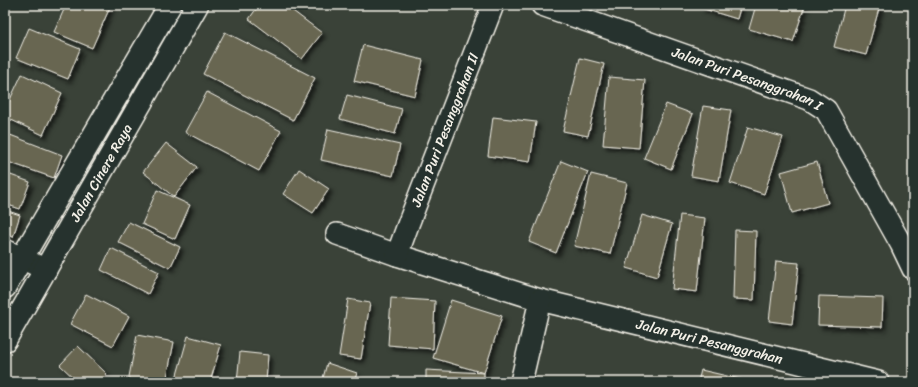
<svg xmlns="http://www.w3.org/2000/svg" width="918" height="387" viewBox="0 0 918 387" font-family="Sriracha,sans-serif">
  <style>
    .building { fill: #676651; stroke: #f4f1e8; filter: url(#shadow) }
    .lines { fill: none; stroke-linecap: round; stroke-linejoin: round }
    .street-casing { stroke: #f4f1e8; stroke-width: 24 }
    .secondary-casing { stroke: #f4f1e8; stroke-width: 25 }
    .street { stroke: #26332d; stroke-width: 21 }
    .secondary { stroke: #26332d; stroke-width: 22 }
    .labels { text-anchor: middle; stroke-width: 3.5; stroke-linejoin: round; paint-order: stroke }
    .street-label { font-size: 14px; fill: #f4f1e8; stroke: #26332d }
  </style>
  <defs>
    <filter id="shadow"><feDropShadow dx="3.5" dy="3.5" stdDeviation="2" flood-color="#0009"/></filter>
  </defs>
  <rect width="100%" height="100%" fill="#3a4238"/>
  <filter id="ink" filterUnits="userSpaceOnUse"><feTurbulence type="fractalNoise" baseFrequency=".025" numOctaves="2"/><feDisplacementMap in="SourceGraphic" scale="8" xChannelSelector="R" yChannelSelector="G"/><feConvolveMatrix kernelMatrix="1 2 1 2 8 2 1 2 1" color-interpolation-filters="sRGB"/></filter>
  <g filter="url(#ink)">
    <g class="building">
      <path d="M 66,5 L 111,5 L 92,48 L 54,32 Z"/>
      <path d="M 259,5 L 285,5 L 322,33 L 302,59 L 249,19 Z"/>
      <path d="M 702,5 L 741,5 L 737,19 L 701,8 Z"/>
      <path d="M 756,5 L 805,5 L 793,42 L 749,29 Z"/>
      <path d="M 845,5 L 880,5 L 866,55 L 834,47 Z"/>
      <path d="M 29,28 L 80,49 L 68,79 L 16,58 Z"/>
      <path d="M 225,32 L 315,78 L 293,120 L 203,74 Z"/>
      <path d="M 363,45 L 423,60 L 415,96 L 354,81 Z"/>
      <path d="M 580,58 L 604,64 L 588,136 L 563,131 Z"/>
      <path d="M 22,74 L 62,93 L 43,135 L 5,117 L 5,110 Z"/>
      <path d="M 609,77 L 645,80 L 639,148 L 603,145 Z"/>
      <path d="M 207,92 L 281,131 L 259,171 L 185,132 Z"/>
      <path d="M 347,95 L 402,109 L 395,134 L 340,119 Z"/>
      <path d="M 666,104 L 693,114 L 671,169 L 644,158 Z"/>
      <path d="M 703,106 L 731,110 L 719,181 L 691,176 Z"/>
      <path d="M 493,117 L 536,122 L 530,162 L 488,156 Z"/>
      <path d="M 748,127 L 783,137 L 764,194 L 730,183 Z"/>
      <path d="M 328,129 L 400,145 L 393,176 L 321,160 Z"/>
      <path d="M 5,133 L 62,155 L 54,178 L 5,161 Z"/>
      <path d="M 166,143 L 197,167 L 174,197 L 143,172 Z"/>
      <path d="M 561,161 L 588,172 L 556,253 L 529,242 Z"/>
      <path d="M 817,162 L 828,203 L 792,213 L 781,172 Z"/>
      <path d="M 299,169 L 329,189 L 313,213 L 283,194 Z"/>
      <path d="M 5,173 L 30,182 L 20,209 L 5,204 Z"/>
      <path d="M 591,174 L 627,183 L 610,254 L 574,246 Z"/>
      <path d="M 157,190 L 190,205 L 175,239 L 142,224 Z"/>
      <path d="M 5,210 L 20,215 L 13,237 L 5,234 Z"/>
      <path d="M 642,215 L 672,224 L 657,277 L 626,268 Z"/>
      <path d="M 680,215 L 705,218 L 697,292 L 672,289 Z"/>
      <path d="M 129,222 L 180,247 L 170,268 L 118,242 Z"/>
      <path d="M 735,230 L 756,231 L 754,300 L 733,299 Z"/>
      <path d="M 111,248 L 159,272 L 148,294 L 101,270 Z"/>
      <path d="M 776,261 L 799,263 L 792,324 L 769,321 Z"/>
      <path d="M 86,294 L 129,316 L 113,346 L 70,324 Z"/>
      <path d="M 819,296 L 883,298 L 882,327 L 818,325 Z"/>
      <path d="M 391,298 L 435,301 L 433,349 L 388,345 Z"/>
      <path d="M 348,299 L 370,303 L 361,359 L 339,356 Z"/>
      <path d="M 451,300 L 502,316 L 484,373 L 433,358 Z"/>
      <path d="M 137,335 L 174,342 L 166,382 L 128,382 Z"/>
      <path d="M 188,336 L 221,345 L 210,382 L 175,382 Z"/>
      <path d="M 78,346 L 107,374 L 99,382 L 78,382 L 60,365 Z"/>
      <path d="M 240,352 L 268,355 L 266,382 L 237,382 Z"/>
      <path d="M 327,363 L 357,373 L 354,382 L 322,382 Z"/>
      <path d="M 426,370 L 484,373 L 484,382 L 426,382 Z"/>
      <path d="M 701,370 L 753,382 L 698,382 Z"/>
    </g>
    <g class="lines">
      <defs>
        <g id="street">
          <path id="s1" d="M 542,5 L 809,99 L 826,110 L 901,244 L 913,269"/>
          <path id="s2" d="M 337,234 L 397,255 L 540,300 L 878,382"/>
          <path d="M 5,250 L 46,270"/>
          <path id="s3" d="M 397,255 L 409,222 L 493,5"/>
          <path d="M 521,382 L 540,300"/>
        </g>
        <g id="secondary">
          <path d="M 5,287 L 170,5"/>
          <path id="s4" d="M 5,340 L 197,5"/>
        </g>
      </defs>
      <use href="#street" class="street-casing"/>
      <use href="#secondary" class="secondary-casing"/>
      <use href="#street" class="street"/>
      <use href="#secondary" class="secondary"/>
    </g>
  </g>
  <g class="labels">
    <g class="street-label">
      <text dy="5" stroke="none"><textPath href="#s1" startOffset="218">Jalan Puri Pesanggrahan I</textPath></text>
      <text dy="5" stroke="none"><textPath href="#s3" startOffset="134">Jalan Puri Pesanggrahan II</textPath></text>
      <text dy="5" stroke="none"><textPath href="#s4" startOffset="193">Jalan Cinere Raya</textPath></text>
      <text dy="5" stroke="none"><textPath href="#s2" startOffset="388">Jalan Puri Pesanggrahan</textPath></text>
    </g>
  </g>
  <rect width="918" height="387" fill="none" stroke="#26332d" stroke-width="20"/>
  <rect x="10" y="10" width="898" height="367" fill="none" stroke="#f4f1e8" stroke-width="1.5" filter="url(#ink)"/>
</svg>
